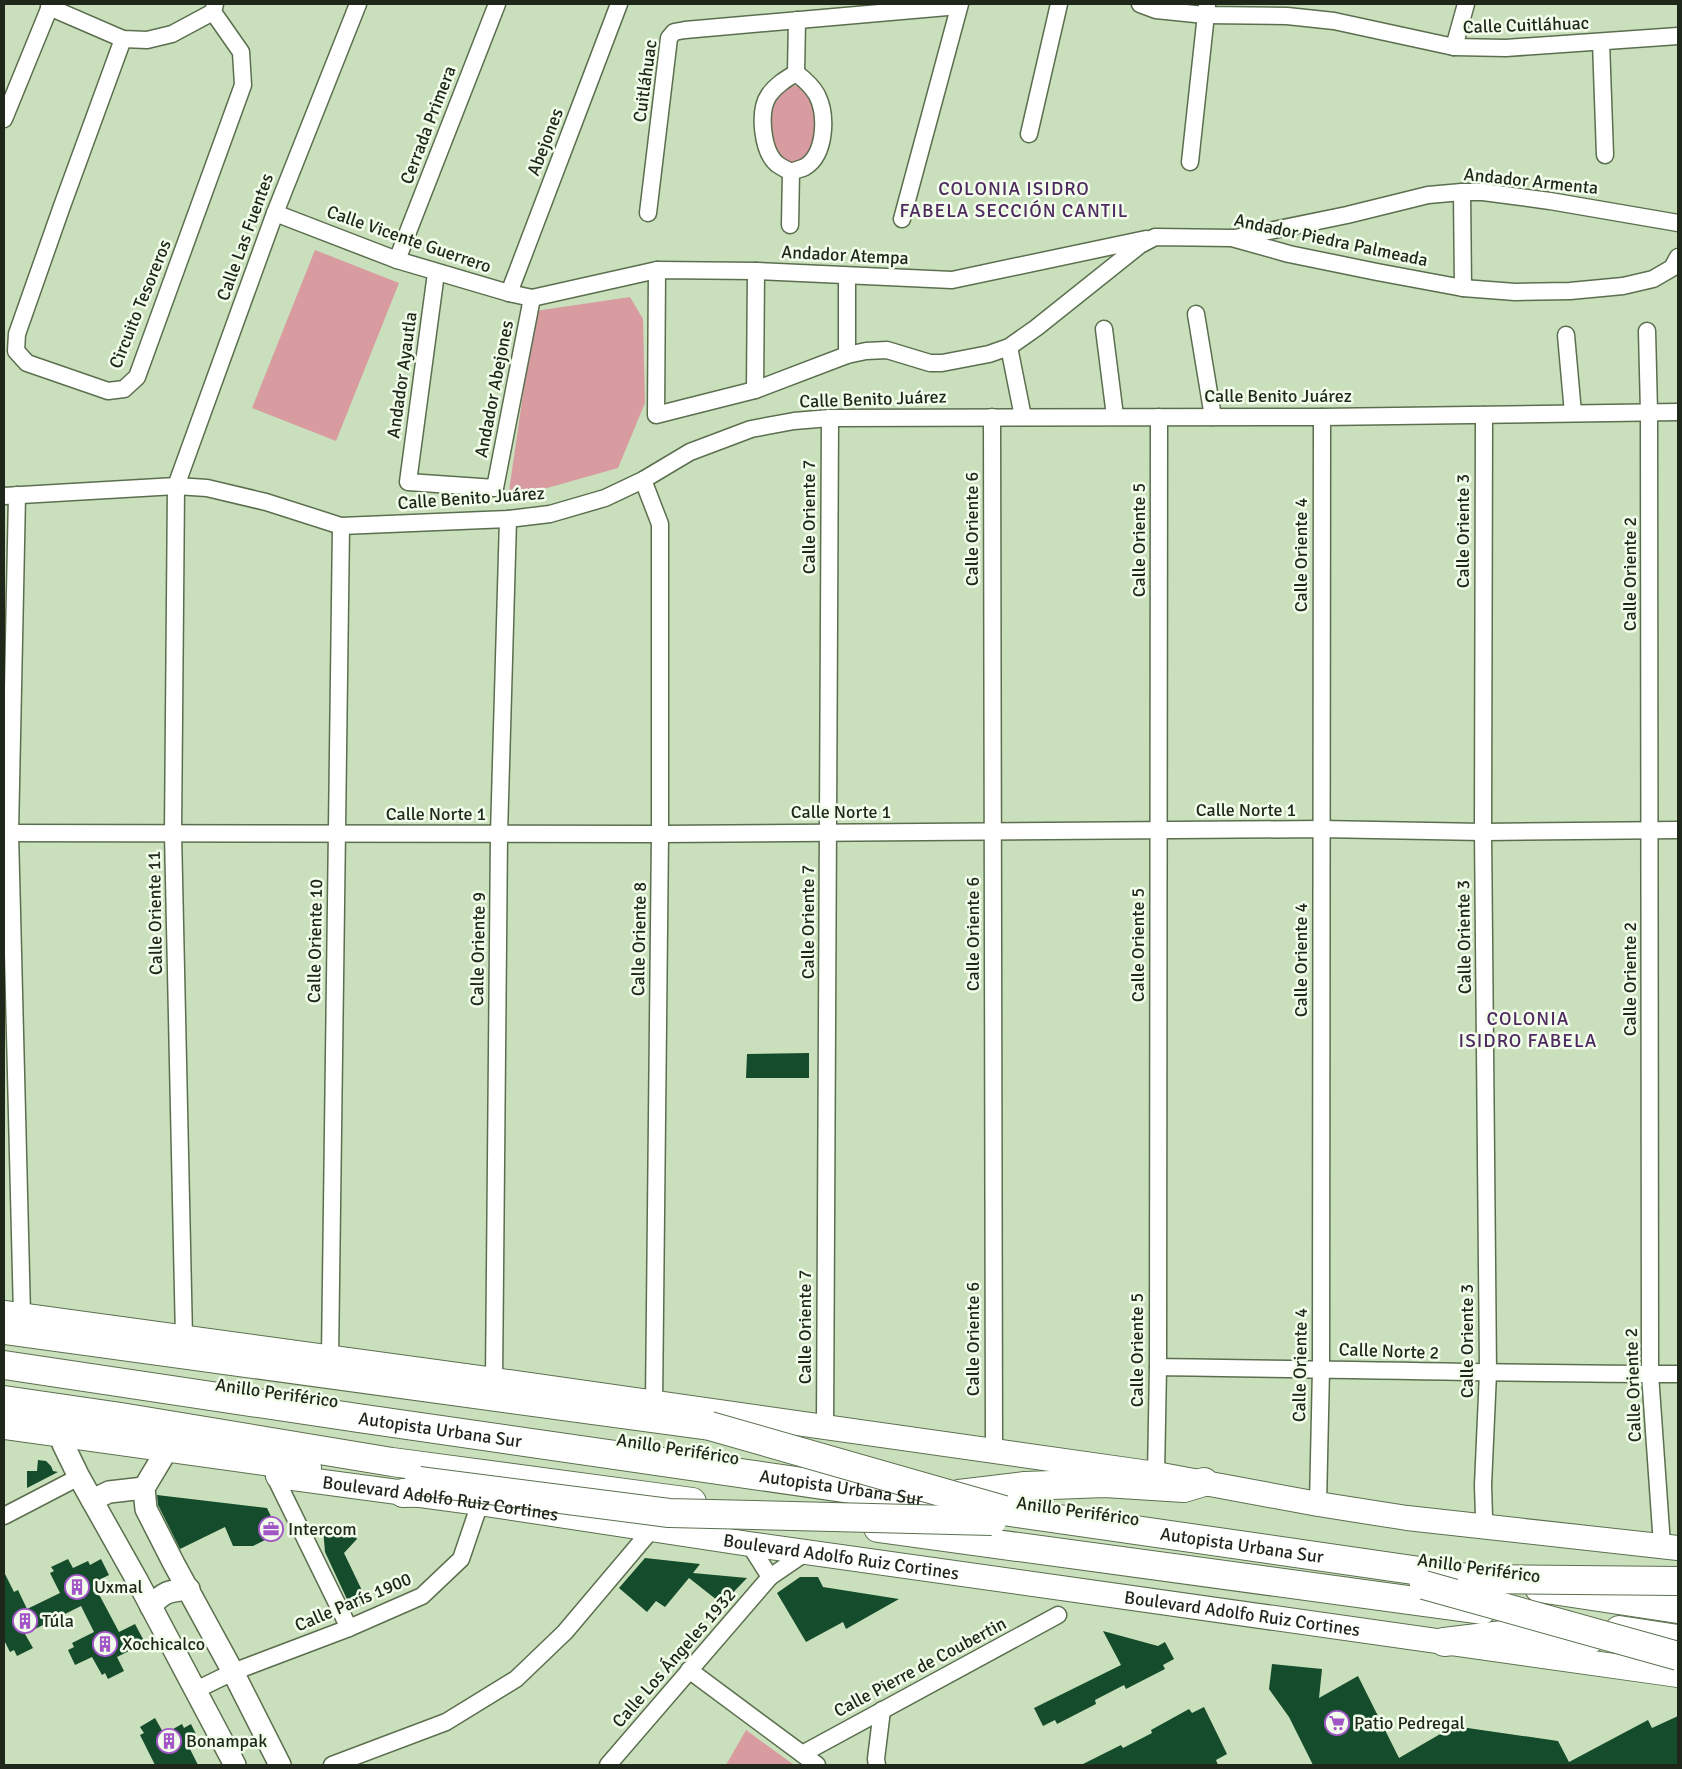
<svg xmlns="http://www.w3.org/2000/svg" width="1682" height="1769" viewBox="0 0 1682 1769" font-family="Signika,sans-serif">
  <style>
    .green { fill: #d79ba0 }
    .building { fill: #154c2b }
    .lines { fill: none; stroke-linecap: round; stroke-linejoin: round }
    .minor-casing { stroke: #5b6f4e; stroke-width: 19 }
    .tertiary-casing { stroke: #5b6f4e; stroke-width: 24 }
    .secondary-casing { stroke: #5b6f4e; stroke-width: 26 }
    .motorway-casing { stroke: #5b6f4e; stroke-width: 30 }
    .minor { stroke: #fff; stroke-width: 16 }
    .tertiary { stroke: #fff; stroke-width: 21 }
    .secondary { stroke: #fff; stroke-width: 24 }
    .motorway { stroke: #fff; stroke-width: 28 }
    .motorway-bridge-casing { stroke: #5b6f4e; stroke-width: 30; stroke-linecap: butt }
    .motorway-bridge { stroke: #fff; stroke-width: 28 }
    .labels { text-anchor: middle; stroke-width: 5; stroke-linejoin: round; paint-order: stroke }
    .street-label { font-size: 18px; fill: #1e2719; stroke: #f2fdeb }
    .poi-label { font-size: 18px; fill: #1e2719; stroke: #f2fdeb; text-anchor: start }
    .neighbourhood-label { font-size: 19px; letter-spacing: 1px; fill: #4f2a61; stroke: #f2fdeb }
  </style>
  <rect width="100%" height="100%" fill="#cae0bc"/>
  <g class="green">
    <path d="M 797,85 C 823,104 816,120 814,149 L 796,165 C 771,160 768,127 774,106 C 776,100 781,95 784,89 Z"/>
    <path d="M 315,250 L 399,283 L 336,441 L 252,408 Z"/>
    <path d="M 630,297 L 643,319 L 645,403 L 618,468 L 540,490 L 509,491 L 535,311 Z"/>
    <path d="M 746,1730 L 794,1765 L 726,1765 Z"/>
  </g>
  <g class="building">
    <path d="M 809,1053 L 809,1078 L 746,1078 L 747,1054 Z"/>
    <path d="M 38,1460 L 46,1461 L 51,1466 L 53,1471 L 58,1472 L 27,1488 L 27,1471 L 37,1471 Z"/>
    <path d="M 157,1495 L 267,1508 L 279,1533 L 253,1546 L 233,1546 L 225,1527 L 180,1549 L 158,1505 Z"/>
    <path d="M 323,1528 L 349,1528 L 357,1539 L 344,1553 L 368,1603 L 352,1610 L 325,1552 Z"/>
    <path d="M 645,1558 L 700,1564 L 693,1573 L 747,1578 L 722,1604 L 689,1578 L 665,1607 L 656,1601 L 647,1612 L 619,1588 Z"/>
    <path d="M 68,1559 L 73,1568 L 88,1561 L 90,1565 L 101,1559 L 109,1575 L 93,1583 L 119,1632 L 135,1624 L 143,1639 L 137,1642 L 139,1646 L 117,1657 L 124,1671 L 108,1679 L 105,1673 L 102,1675 L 92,1657 L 75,1665 L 68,1650 L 74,1647 L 72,1643 L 94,1632 L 81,1606 L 25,1634 L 33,1648 L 17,1656 L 14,1650 L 10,1652 L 4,1640 L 4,1572 L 14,1592 L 18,1590 L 27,1609 L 60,1593 L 50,1573 L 54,1571 L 51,1567 Z"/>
    <path d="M 800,1577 L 818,1577 L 823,1587 L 899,1599 L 846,1629 L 843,1622 L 806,1642 L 777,1593 Z"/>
    <path d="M 1103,1631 L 1158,1646 L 1165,1642 L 1174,1659 L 1163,1665 L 1165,1669 L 1126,1689 L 1124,1685 L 1095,1700 L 1096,1704 L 1057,1724 L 1055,1720 L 1043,1726 L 1034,1708 L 1121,1665 Z"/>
    <path d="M 1272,1664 L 1322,1669 L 1319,1698 L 1358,1676 L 1399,1758 L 1454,1726 L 1558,1741 L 1569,1762 L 1648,1720 L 1652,1728 L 1678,1716 L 1678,1765 L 1313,1765 L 1289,1717 L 1269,1689 Z"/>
    <path d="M 1204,1707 L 1227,1754 L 1216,1760 L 1218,1765 L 1081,1765 L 1121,1745 L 1123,1748 L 1152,1733 L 1151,1730 L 1189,1709 L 1192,1713 Z"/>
    <path d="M 155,1718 L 164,1734 L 182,1724 L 184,1728 L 191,1724 L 199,1740 L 188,1745 L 198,1765 L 155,1765 L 140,1735 L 144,1733 L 140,1727 Z"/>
  </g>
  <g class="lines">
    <defs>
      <g id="minor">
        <path d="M 1140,4 L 1156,10 L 1205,15 L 1287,16 L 1334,21 L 1454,47 L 1506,48 L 1678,36"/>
        <path d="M 49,7 L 123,39 L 147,40 L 172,34 L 213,12 L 215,4"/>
        <path d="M 123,39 L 62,206 L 17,334 L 16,351 L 27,363 L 108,391 L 124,389 L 137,377 L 243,85 L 241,52 L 213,12"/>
        <path d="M 1601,42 L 1605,155"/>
        <path d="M 1454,47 L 1466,4"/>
        <path d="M 796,73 C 804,79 812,86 817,95 C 827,115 826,154 805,167 C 801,169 795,170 791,172 C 787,170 781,167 777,164 C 762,151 758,111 769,95 C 776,85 786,79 796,73 Z"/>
        <path d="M 796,73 L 797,20"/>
        <path d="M 4,119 L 51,4"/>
        <path d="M 1029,134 L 1059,4"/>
        <path d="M 1190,162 L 1207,5"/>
        <path d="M 1462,192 L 1463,288"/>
        <path d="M 275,213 L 397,260 L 509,293 L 532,298 L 657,270 L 756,271 L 952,280 L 1146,239"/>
        <path d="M 648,213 L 669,38 L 674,32 L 685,30 L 959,6"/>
        <path d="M 902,219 L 960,4"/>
        <path d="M 790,225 L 791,172"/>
        <path d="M 1235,238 L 1347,215 L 1428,195 L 1462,192 L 1483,192 L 1550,201 L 1678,223"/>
        <path d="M 397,260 L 497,4"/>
        <path d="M 657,270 L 656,415 L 755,390 L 847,355 L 866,351 L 887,350 L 930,363 L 942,363 L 989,354 L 1009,347 L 1036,328 L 1140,245 L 1155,237 L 1232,238 L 1289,254 L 1377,272 L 1463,288 L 1515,292 L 1570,291 L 1623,286 L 1653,279 L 1672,268 L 1678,257"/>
        <path d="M 436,273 L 408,482 L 495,488 L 532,298"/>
        <path d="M 847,276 L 847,355"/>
        <path d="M 509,293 L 619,4"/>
        <path d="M 1196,314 L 1213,417"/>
        <path d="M 1104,329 L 1115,416"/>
        <path d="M 1647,331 L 1649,412 L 1650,1374 L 1662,1545"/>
        <path d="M 1566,335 L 1573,413"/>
        <path d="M 1009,347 L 1023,417"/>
        <path d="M 755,390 L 756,271"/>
        <path d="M 1484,415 L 1483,832 L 1488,1373 L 1483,1485 L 1484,1517"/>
        <path d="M 992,417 L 994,1451"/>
        <path d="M 643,480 L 660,524 L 660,834 L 654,1403"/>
        <path d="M 17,495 L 10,833 L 22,1315"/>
        <path d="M 4,496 L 176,486 L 207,488 L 266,502 L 341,526 L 508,519 L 550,514 L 605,498 L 643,480 L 690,452 L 751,429 L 794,421 L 830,418 L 1322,417 L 1678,412"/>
        <path d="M 4,833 L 660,834 L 1321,829 L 1483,832 L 1678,830"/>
        <path d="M 184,1338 L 173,833 L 176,486 L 275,213 L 358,4"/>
        <path d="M 330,1358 L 341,526"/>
        <path d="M 1158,1367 C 1331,1369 1505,1374 1678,1374"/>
        <path d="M 494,1380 L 499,834 L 508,519"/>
        <path d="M 825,1427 L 830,418"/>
        <path d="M 1156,1474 L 1158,1367 L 1159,417"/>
        <path d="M 274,1475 L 349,1628"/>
        <path d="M 1318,1504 L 1321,1369 L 1322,417"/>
        <path d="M 4,1516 L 79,1477"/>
        <path d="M 749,1544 L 770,1577"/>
        <path d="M 689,1670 L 817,1765"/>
        <path d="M 196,1690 L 233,1672 L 349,1628 L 422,1596 L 461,1559 L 480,1503"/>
        <path d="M 802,1754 L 1058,1615"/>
        <path d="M 332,1765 L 446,1722 L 516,1679 L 565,1632 L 652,1529"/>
        <path d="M 608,1765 L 770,1577 L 808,1551"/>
        <path d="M 877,1765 L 876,1759 L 882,1710"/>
      </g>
      <g id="tertiary">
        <path d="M 63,1444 L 79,1477 L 138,1582 L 235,1765"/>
        <path d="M 162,1458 L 144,1488 L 146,1509 L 174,1564 L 233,1672 L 280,1765"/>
        <path d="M 92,1500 L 109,1492 L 144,1488"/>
        <path d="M 151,1607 C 163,1591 170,1591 189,1589"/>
      </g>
      <g id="secondary">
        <path d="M 4,1313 L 494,1380 L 1156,1474 L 1318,1504 L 1407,1518 L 1678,1548"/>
        <path id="s1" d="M 278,1476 L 480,1503 L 749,1544 L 1678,1675"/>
      </g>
      <g id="motorway">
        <path d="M 4,1330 L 710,1426"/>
        <path id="s2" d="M 4,1365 L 358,1418 L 1496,1582"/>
        <path d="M 4,1400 L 121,1417 L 392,1462 L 692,1502"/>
        <path d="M 4,1425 L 307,1467"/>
        <path d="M 403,1493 L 451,1492"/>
        <path d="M 959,1494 L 1025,1486 L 1105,1483 L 1184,1488 L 1204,1482"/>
        <path d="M 878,1528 L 1482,1610"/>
        <path d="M 1539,1588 L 1678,1609"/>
        <path d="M 1619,1630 L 1678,1639"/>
        <path d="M 1444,1642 L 1511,1634 L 1592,1638"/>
      </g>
    </defs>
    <use href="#minor" class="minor-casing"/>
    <use href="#tertiary" class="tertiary-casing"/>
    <use href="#secondary" class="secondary-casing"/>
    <use href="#motorway" class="motorway-casing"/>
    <use href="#minor" class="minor"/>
    <use href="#tertiary" class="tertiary"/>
    <use href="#secondary" class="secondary"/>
    <use href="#motorway" class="motorway"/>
    <defs>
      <g id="motorway-bridge">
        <path d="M 710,1426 L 1004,1510"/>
        <path d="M 419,1481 L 669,1513 L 992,1521"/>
        <path d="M 1472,1579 L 1678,1581"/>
        <path d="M 1424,1585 L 1678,1656"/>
      </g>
    </defs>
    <use href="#motorway-bridge" class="motorway-bridge-casing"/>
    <use href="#motorway-bridge" class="motorway-bridge"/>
  </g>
  <defs>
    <symbol id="office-ring" viewBox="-11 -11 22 22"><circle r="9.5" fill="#f2fdeb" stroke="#a255c7" stroke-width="1.5"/><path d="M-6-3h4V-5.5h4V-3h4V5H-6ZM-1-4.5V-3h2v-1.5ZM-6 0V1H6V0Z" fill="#a255c7"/></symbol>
    <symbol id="building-ring" viewBox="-11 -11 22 22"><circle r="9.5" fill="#f2fdeb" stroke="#a255c7" stroke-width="1.5"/><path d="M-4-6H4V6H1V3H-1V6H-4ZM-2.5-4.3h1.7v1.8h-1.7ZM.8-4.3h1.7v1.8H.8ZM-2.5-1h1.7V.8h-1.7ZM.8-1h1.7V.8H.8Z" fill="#a255c7"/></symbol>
    <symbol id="supermarket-ring" viewBox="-11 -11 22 22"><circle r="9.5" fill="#f2fdeb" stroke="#a255c7" stroke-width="1.5"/><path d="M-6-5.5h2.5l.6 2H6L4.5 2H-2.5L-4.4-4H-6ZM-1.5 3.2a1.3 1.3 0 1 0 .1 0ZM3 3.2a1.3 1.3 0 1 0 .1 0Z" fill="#a255c7"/></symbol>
  </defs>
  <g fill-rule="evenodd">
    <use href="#office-ring" x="257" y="1515" width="28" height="28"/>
    <use href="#building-ring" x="63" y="1573" width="28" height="28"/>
    <use href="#building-ring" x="11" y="1607" width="28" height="28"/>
    <use href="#building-ring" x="91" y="1630" width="28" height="28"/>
    <use href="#supermarket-ring" x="1323" y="1709" width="28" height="28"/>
    <use href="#building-ring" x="155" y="1727" width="28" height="28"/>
  </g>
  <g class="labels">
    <g class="street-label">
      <text transform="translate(1526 25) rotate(-2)" y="6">Calle Cuitláhuac</text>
      <text transform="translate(645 81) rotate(-82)" y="6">Cuitláhuac</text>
      <text transform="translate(428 125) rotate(-69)" y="6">Cerrada Primera</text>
      <text transform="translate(545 142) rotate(-69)" y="6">Abejones</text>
      <text transform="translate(1531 181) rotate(6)" y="6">Andador Armenta</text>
      <text transform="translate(245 237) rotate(-70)" y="6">Calle Las Fuentes</text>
      <text transform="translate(409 239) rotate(19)" y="6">Calle Vicente Guerrero</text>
      <text transform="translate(1331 240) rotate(12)" y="6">Andador Piedra Palmeada</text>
      <text transform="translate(845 255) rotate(3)" y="6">Andador Atempa</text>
      <text transform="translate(140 304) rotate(-68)" y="6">Circuito Tesoreros</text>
      <text transform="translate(402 375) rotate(-82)" y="6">Andador Ayautla</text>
      <text transform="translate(494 389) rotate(-79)" y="6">Andador Abejones</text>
      <text x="1278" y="402">Calle Benito Juárez</text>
      <text transform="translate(873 399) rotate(-2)" y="6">Calle Benito Juárez</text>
      <text transform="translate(471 498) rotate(-4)" y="6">Calle Benito Juárez</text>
      <text transform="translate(809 517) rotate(-90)" y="6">Calle Oriente 7</text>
      <text transform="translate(972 529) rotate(-90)" y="6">Calle Oriente 6</text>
      <text transform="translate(1463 531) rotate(-90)" y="6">Calle Oriente 3</text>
      <text transform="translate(1139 540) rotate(-90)" y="6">Calle Oriente 5</text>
      <text transform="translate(1301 555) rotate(-90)" y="6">Calle Oriente 4</text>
      <text transform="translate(1630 574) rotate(-90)" y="6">Calle Oriente 2</text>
      <text x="1246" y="816">Calle Norte 1</text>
      <text x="841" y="818">Calle Norte 1</text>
      <text x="436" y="820">Calle Norte 1</text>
      <text transform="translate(155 913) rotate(-91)" y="6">Calle Oriente 11</text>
      <text transform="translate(808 922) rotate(-90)" y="6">Calle Oriente 7</text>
      <text transform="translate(973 934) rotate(-90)" y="6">Calle Oriente 6</text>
      <text transform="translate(1464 937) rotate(-91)" y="6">Calle Oriente 3</text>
      <text transform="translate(639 939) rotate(-89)" y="6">Calle Oriente 8</text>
      <text transform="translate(315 941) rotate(-89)" y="6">Calle Oriente 10</text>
      <text transform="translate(1138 945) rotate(-90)" y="6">Calle Oriente 5</text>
      <text transform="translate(478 949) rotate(-89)" y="6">Calle Oriente 9</text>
      <text transform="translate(1301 960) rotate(-90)" y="6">Calle Oriente 4</text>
      <text transform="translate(1630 979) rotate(-90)" y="6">Calle Oriente 2</text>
      <text transform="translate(805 1327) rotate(-90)" y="6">Calle Oriente 7</text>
      <text transform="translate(973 1339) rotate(-90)" y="6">Calle Oriente 6</text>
      <text transform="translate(1467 1341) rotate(-90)" y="6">Calle Oriente 3</text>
      <text transform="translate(1137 1350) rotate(-90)" y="6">Calle Oriente 5</text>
      <text transform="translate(1389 1351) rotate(2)" y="6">Calle Norte 2</text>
      <text transform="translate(1300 1365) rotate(-89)" y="6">Calle Oriente 4</text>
      <text transform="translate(1633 1385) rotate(-92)" y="6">Calle Oriente 2</text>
      <text transform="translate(277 1393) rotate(8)" y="6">Anillo Periférico</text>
      <text dy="6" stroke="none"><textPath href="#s2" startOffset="441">Autopista Urbana Sur</textPath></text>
      <text transform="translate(678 1449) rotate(9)" y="6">Anillo Periférico</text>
      <text dy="6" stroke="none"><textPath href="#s2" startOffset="846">Autopista Urbana Sur</textPath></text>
      <text dy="6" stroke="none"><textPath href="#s1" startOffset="164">Boulevard Adolfo Ruiz Cortines</textPath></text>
      <text transform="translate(1078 1511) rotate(8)" y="6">Anillo Periférico</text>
      <text dy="6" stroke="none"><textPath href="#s2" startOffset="1251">Autopista Urbana Sur</textPath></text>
      <text dy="6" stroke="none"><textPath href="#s1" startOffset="569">Boulevard Adolfo Ruiz Cortines</textPath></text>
      <text transform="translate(1479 1568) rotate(8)" y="6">Anillo Periférico</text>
      <text transform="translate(353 1602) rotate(-23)" y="6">Calle París 1900</text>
      <text dy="6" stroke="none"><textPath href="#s1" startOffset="974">Boulevard Adolfo Ruiz Cortines</textPath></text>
      <text transform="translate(674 1658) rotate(-49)" y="6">Calle Los Ángeles 1932</text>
      <text transform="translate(920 1667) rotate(-28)" y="6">Calle Pierre de Coubertin</text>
    </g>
    <g class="poi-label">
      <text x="288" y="1535">Intercom</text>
      <text x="94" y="1593">Uxmal</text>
      <text x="42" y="1627">Túla</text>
      <text x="122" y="1650">Xochicalco</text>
      <text x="1354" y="1729">Patio Pedregal</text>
      <text x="186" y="1747">Bonampak</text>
    </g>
    <g class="neighbourhood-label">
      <text x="1014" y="195">COLONIA ISIDRO<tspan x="1014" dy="22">FABELA SECCIÓN CANTIL</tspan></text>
      <text x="1528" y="1025">COLONIA<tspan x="1528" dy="22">ISIDRO FABELA</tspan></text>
    </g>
  </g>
  <rect width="1682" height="1769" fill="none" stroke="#1e2719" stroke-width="10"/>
</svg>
